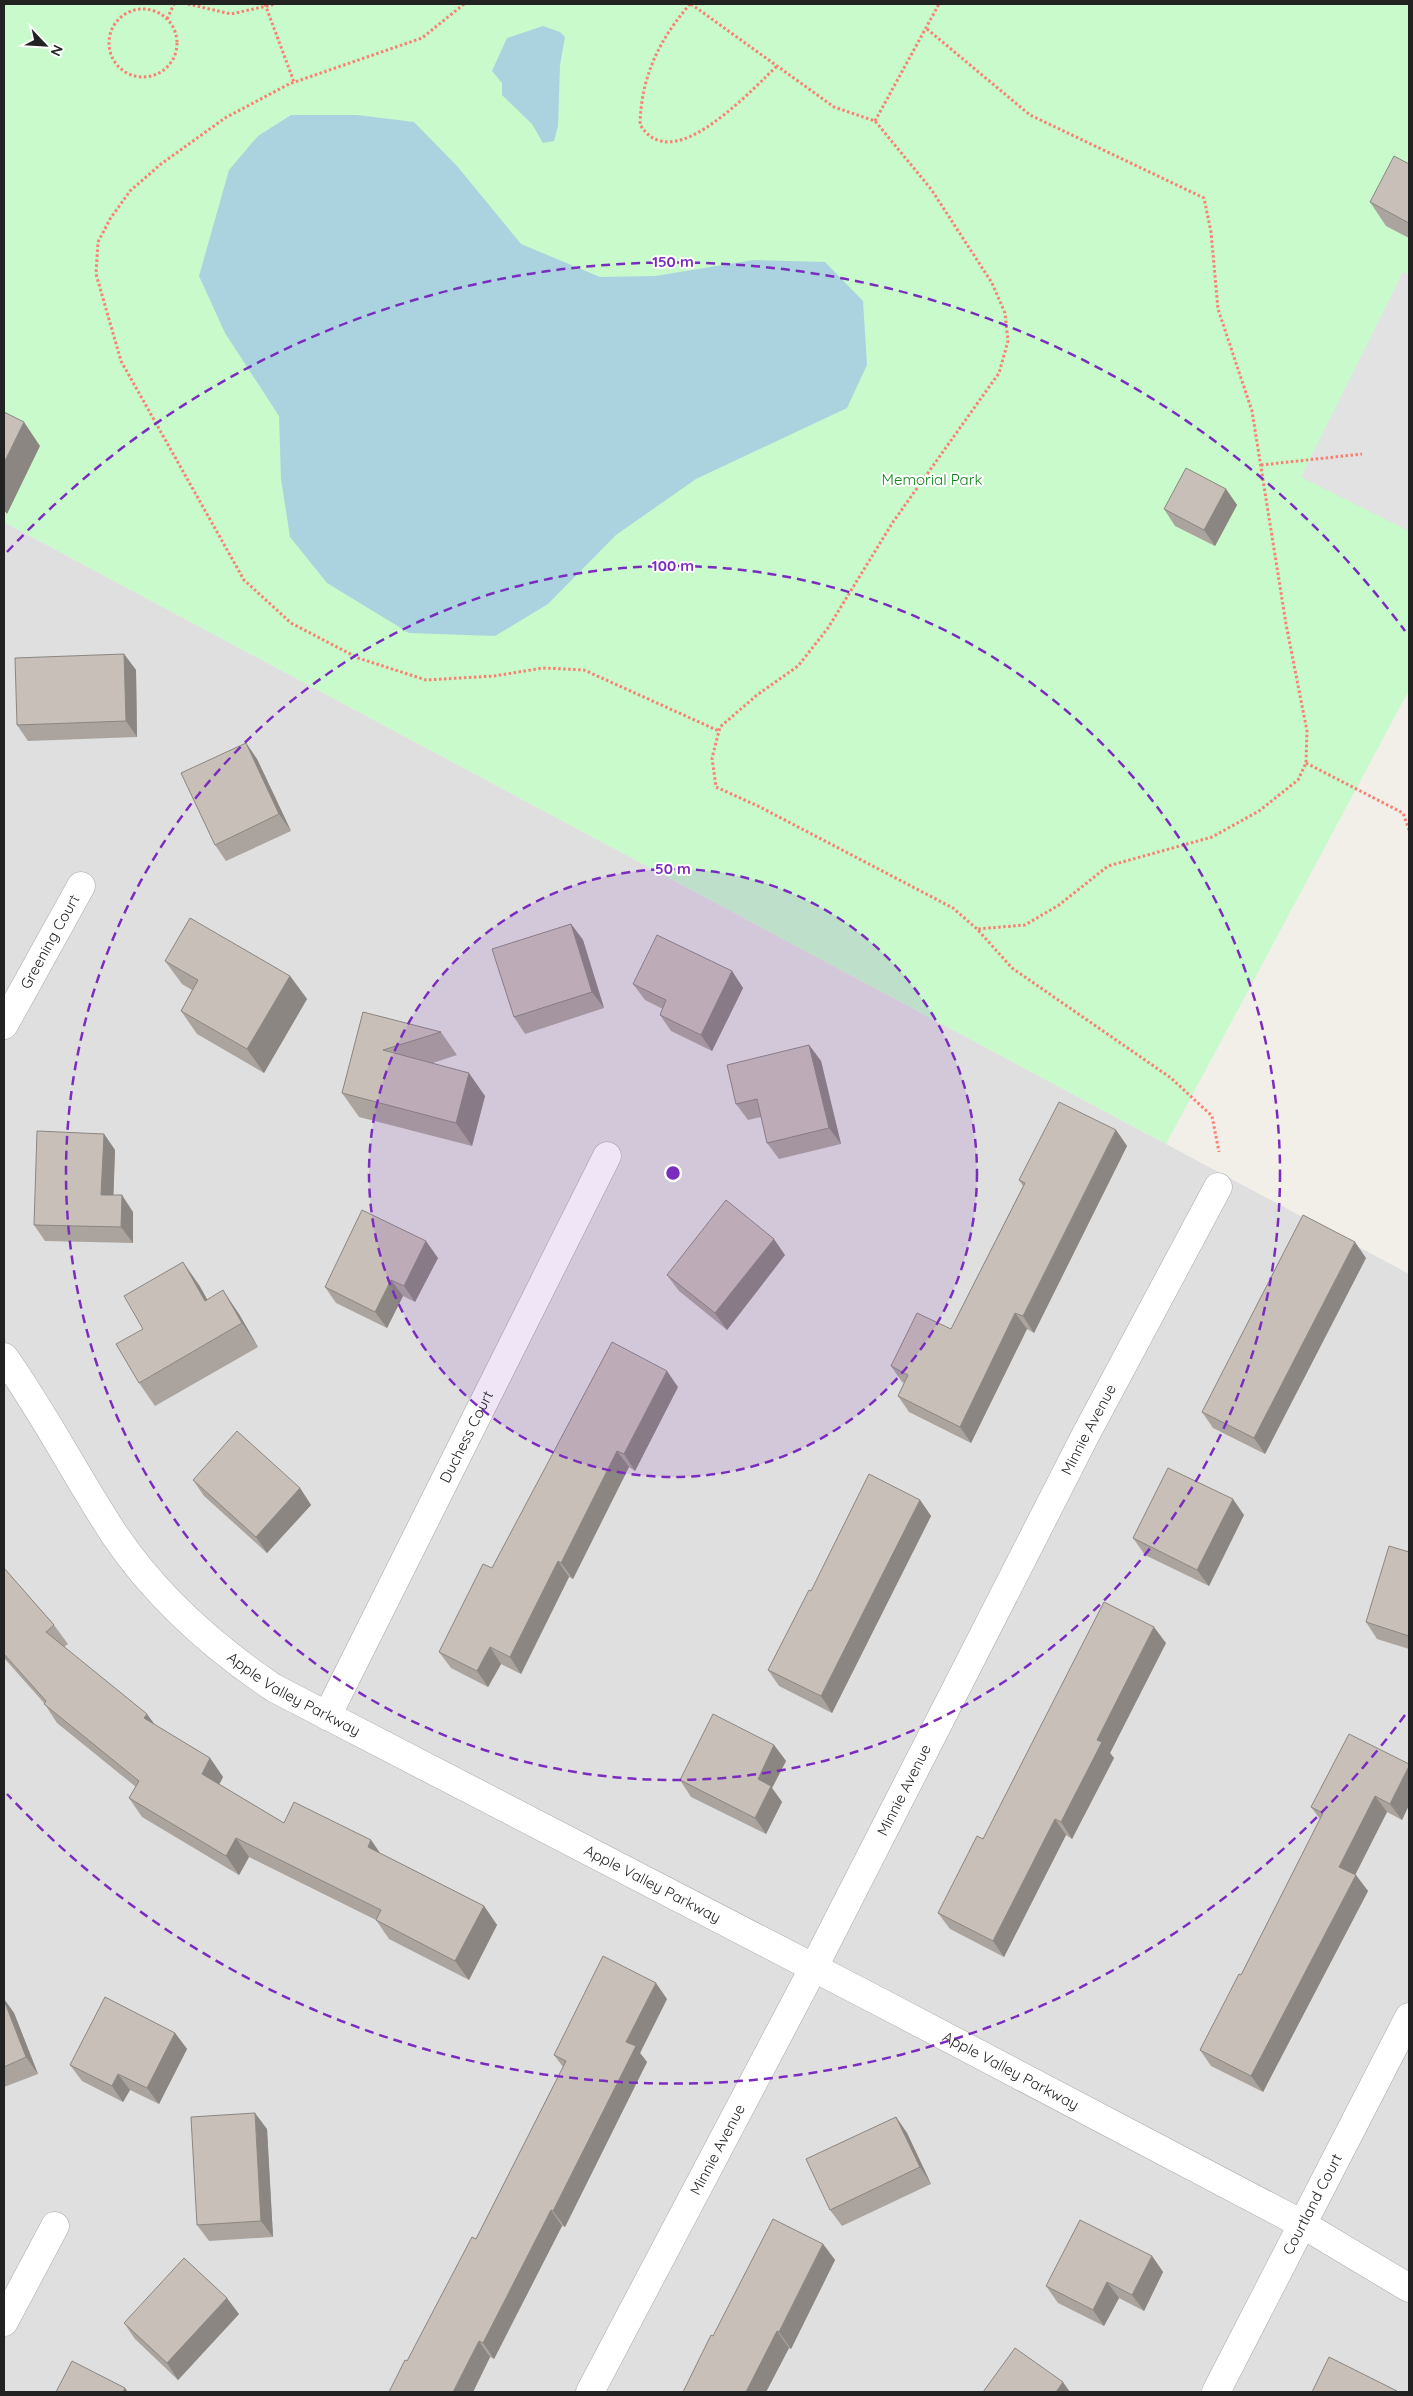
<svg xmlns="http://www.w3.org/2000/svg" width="1413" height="2396" viewBox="0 0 1413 2396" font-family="Quicksand,sans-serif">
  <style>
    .residential { fill: #e0dfdf }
    .park { fill: #c8facc }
    .parking { fill: #e2e2e2 }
    .water { fill: #aad3df }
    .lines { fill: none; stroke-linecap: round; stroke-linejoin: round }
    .street-casing { stroke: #a9a9a9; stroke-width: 29 }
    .path { stroke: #fa8072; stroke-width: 3; stroke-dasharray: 2.5 2.5; stroke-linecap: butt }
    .street { stroke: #fff; stroke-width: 28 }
    .wall { fill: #aba49e }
    .shaded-wall { fill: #8b8681 }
    .building { fill: #c7bfb8; stroke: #8b8681 }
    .ring { fill: none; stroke: #7b2cbf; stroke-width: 2.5; stroke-dasharray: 9 6 }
    .labels { text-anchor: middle; stroke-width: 4; stroke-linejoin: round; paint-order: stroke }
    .park-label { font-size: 15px; fill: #0c8416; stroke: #fff }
    .street-label { font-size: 15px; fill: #222; stroke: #fff }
    .centre { fill: #7b2cbf; stroke: #fff; stroke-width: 2.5 }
    .ring-label { font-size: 15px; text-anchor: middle; font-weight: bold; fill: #7b2cbf; stroke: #fff; stroke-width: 4; stroke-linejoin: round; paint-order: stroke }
  </style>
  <rect width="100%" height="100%" fill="#f2efe9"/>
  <path class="residential" d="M 4,522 L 1409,1274 L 1409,2392 L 4,2392 Z"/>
  <path class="park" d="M 4,4 L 1409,4 L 1409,690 L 1166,1144 L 4,522 Z"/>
  <path class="parking" d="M 1403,272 L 1409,275 L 1409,531 L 1301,477 Z"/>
  <g class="water">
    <path d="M 543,26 L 560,32 L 565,37 L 560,65 L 558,126 L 554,141 L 543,143 L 532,124 L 502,95 L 502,83 L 492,71 L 507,38 Z"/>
    <path d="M 291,115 L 357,115 L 414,122 L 457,166 L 521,244 L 600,277 L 655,276 L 754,260 L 825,262 L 863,301 L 867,365 L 847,408 L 696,479 L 616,535 L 548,604 L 495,636 L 409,633 L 327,583 L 290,537 L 281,479 L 279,416 L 225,333 L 199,276 L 229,170 L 258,136 Z"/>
  </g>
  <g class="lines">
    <defs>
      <g id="street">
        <path id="s1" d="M 4,1025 L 81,886"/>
        <path id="s2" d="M 4,1357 C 44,1413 76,1476 114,1534 C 155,1595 213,1647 274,1688 L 880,2002 L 1302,2224 L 1409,2288"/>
        <path id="s3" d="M 327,1716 L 607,1156"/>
        <path d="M 4,2322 L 55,2226"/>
        <path id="s4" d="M 590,2392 L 814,1967 L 1085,1436 L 1218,1187"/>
        <path id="s5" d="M 1216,2392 L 1409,2017"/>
      </g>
    </defs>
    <use href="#street" class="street-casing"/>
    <g class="path">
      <path d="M 188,4 L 231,14 L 276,4"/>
      <path d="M 265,4 L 294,82"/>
      <path d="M 464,4 L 422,38 L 289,84 L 225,118 L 161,164 L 130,191 L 110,219 L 98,242 L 96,274 L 121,361 L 244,580 L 291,623 L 358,658 L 426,680 L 494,676 L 543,668 L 584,670 L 719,731"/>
      <path d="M 690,4 C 659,40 641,77 640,125 C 646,133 651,139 661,141 C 696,150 753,89 777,66"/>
      <path d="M 691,4 L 834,107 L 875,121 L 931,189 L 992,283 L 1005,313 L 1008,341 L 999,373 L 893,522 L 828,628 L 798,666 L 757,695 L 720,727 L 712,758 L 716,787 L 760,807 L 953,908 L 977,929 L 1012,968 L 1171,1078 L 1212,1116 L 1219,1152"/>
      <circle cx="143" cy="43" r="34"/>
      <path d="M 167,19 L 174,4"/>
      <path d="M 927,29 L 1030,115 L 1204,198 L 1211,232 L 1218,309 L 1252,411 L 1286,624 L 1307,731 L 1306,763 L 1298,780 L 1259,811 L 1212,837 L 1108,866 L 1059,905 L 1025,925 L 977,929"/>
      <path d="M 875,121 L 939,4"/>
      <path d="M 1261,465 L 1362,454"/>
      <path d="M 1306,763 L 1403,813 L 1409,830"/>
    </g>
    <use href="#street" class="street"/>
  </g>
  <g class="wall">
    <path d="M 1409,164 L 1409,238 L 1386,226 L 1370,202 Z"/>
    <path d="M 1226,489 L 1237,505 L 1215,546 L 1175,526 L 1164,509 Z"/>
    <path d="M 124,654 L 136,670 L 137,737 L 28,741 L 17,725 Z"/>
    <path d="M 246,743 L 257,759 L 291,831 L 226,861 L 215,845 Z"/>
    <path d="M 571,924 L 583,940 L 604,1008 L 525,1034 L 514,1017 Z"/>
    <path d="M 165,961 L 290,976 L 307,999 L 264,1073 L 197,1034 L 181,1011 L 192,990 L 182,984 Z"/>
    <path d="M 732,971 L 743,988 L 712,1051 L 671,1031 L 660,1015 L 663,1009 L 645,1000 L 633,984 Z"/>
    <path d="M 363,1012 L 441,1032 L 457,1055 L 433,1063 L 485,1096 L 472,1146 L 359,1117 L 342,1093 Z"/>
    <path d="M 809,1045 L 821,1061 L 841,1144 L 779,1159 L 767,1143 L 761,1117 L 748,1120 L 736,1104 Z"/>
    <path d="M 1116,1130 L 1127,1146 L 1034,1333 L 1027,1329 L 971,1443 L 909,1412 L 898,1396 L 904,1383 L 902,1382 L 891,1366 L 951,1329 L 1023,1186 L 1019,1180 Z"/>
    <path d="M 104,1134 L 115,1150 L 113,1195 L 133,1212 L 133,1243 L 45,1241 L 34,1225 Z"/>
    <path d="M 785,1255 L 727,1330 L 679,1291 L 667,1275 Z"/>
    <path d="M 438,1258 L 415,1302 L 403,1296 L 387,1328 L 336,1303 L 325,1287 Z"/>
    <path d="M 1366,1258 L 1265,1454 L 1213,1428 L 1202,1412 Z"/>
    <path d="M 199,1285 L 207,1299 L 239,1314 L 258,1347 L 155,1406 L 139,1383 L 143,1329 Z"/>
    <path d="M 678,1387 L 635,1471 L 629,1467 L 573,1579 L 569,1577 L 521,1674 L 501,1664 L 488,1687 L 451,1668 L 439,1652 L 492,1568 Z"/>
    <path d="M 193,1480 L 300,1488 L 311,1505 L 267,1553 L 204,1496 Z"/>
    <path d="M 920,1500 L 931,1516 L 832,1713 L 779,1686 L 768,1670 L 811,1591 Z"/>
    <path d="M 1244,1515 L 1209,1586 L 1145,1555 L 1133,1538 Z"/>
    <path d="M 1409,1552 L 1409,1649 L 1377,1639 L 1366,1622 Z"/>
    <path d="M 4,1568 L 54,1625 L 68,1644 L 64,1647 L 155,1725 L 210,1758 L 223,1777 L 219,1784 L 284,1823 L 371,1840 L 380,1853 L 484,1906 L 497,1925 L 469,1980 L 389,1939 L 376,1920 L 249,1857 L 239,1875 L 142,1817 L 129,1798 L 136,1787 L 57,1723 L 44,1703 L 4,1658 Z"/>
    <path d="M 1166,1643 L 1110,1753 L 1114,1758 L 1072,1839 L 1066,1835 L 1004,1957 L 950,1929 L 938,1913 L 983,1839 Z"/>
    <path d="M 774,1745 L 786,1761 L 772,1788 L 782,1802 L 766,1834 L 691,1797 L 680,1780 Z"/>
    <path d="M 1409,1764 L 1409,1805 L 1402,1820 L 1387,1812 L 1355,1875 L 1368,1891 L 1263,2092 L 1211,2066 L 1200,2050 L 1241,1975 L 1320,1819 L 1311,1807 Z"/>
    <path d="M 4,1999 L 14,2013 L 38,2074 L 4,2087 Z"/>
    <path d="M 667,1999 L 640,2053 L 647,2062 L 565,2227 L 562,2226 L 494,2359 L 490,2357 L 473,2392 L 407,2361 L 476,2239 L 563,2067 L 554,2055 Z"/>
    <path d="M 175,2033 L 187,2049 L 159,2104 L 130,2090 L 123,2102 L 82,2081 L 70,2065 Z"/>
    <path d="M 896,2117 L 907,2133 L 931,2184 L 842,2226 L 830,2210 Z"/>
    <path d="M 267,2129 L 273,2237 L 209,2241 L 197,2225 Z"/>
    <path d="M 823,2244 L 835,2260 L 791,2349 L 789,2348 L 766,2392 L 683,2392 L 713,2336 Z"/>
    <path d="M 1152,2256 L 1163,2272 L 1144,2311 L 1119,2298 L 1104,2326 L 1058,2303 L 1046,2286 Z"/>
    <path d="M 239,2314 L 178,2380 L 135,2339 L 124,2323 Z"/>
  </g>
  <g class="shaded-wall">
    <path d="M 24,422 L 40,446 L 7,514 L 4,510 L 4,463 Z"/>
    <path d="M 1226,489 L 1237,505 L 1215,546 L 1204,530 Z"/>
    <path d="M 124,654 L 136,670 L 137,737 L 126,721 Z"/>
    <path d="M 246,743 L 257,759 L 291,831 L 279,814 Z"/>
    <path d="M 571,924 L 583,940 L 604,1008 L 592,992 Z"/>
    <path d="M 732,971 L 743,988 L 712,1051 L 701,1035 Z"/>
    <path d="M 290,976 L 307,999 L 264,1073 L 247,1049 Z"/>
    <path d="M 809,1045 L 821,1061 L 841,1144 L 829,1128 Z"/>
    <path d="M 469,1073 L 485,1096 L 472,1146 L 456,1123 Z"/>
    <path d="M 1116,1130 L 1127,1146 L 1034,1333 L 1023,1316 Z"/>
    <path d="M 104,1134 L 115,1150 L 113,1211 L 101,1195 Z"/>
    <path d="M 122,1195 L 133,1212 L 133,1243 L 121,1227 Z"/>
    <path d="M 774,1239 L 785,1255 L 727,1330 L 715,1313 Z"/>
    <path d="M 426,1241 L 438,1258 L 415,1302 L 404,1286 Z"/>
    <path d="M 1355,1242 L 1366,1258 L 1265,1454 L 1254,1438 Z"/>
    <path d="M 183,1262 L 199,1285 L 221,1324 L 205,1301 Z"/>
    <path d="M 391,1280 L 403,1296 L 387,1328 L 375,1312 Z"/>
    <path d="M 223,1290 L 239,1314 L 258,1347 L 242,1323 Z"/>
    <path d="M 1015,1313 L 1027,1329 L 971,1443 L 960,1427 Z"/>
    <path d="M 667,1371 L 678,1387 L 635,1471 L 624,1454 Z"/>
    <path d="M 617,1451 L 629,1467 L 573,1579 L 561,1563 Z"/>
    <path d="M 300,1488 L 311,1505 L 267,1553 L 256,1537 Z"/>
    <path d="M 1233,1499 L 1244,1515 L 1209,1586 L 1197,1570 Z"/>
    <path d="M 920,1500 L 931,1516 L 832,1713 L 821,1696 Z"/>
    <path d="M 558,1561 L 569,1577 L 521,1674 L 510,1657 Z"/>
    <path d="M 1154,1627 L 1166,1643 L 1110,1753 L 1114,1758 L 1072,1839 L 1061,1822 L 1097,1740 Z"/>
    <path d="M 490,1647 L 501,1664 L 488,1687 L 477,1671 Z"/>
    <path d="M 147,1714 L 161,1733 L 144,1718 Z"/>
    <path d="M 774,1745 L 786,1761 L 772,1788 L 782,1802 L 766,1834 L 755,1818 L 758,1779 Z"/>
    <path d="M 210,1758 L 223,1777 L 215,1793 L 202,1774 Z"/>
    <path d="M 1409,1766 L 1409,1805 L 1402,1820 L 1390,1804 Z"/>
    <path d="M 1375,1796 L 1387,1812 L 1351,1883 L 1339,1867 Z"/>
    <path d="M 1055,1819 L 1066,1835 L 1004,1957 L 993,1941 Z"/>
    <path d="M 236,1838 L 249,1857 L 239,1875 L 226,1856 Z"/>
    <path d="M 371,1840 L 384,1859 L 368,1847 Z"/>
    <path d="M 1356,1875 L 1368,1891 L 1263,2092 L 1251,2076 Z"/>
    <path d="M 484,1906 L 497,1925 L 469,1980 L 455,1961 Z"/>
    <path d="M 656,1983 L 667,1999 L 640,2053 L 647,2062 L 565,2227 L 553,2211 L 626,2042 Z"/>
    <path d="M 4,1999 L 14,2013 L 38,2074 L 26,2057 Z"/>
    <path d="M 175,2033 L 187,2049 L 159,2104 L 147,2088 Z"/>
    <path d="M 118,2074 L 130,2090 L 123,2102 L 112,2086 Z"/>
    <path d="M 255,2113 L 267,2129 L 273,2237 L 261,2221 Z"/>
    <path d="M 896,2117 L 907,2133 L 931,2184 L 920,2167 Z"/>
    <path d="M 551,2210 L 562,2226 L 494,2359 L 483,2343 Z"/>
    <path d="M 823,2244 L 835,2260 L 791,2349 L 779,2332 Z"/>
    <path d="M 1152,2256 L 1163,2272 L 1144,2311 L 1132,2295 Z"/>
    <path d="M 1107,2282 L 1119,2298 L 1104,2326 L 1093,2310 Z"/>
    <path d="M 227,2298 L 239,2314 L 178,2380 L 167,2363 Z"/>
    <path d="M 777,2331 L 789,2348 L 766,2392 L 746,2392 Z"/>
    <path d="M 479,2341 L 490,2357 L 473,2392 L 453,2392 Z"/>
    <path d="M 1063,2382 L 1070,2392 L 1056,2392 Z"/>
    <path d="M 125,2388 L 128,2392 L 123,2392 Z"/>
  </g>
  <g class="building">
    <path d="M 1394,156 L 1409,164 L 1409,223 L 1370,202 Z"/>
    <path d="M 4,412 L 24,422 L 4,463 Z"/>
    <path d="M 1186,468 L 1226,489 L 1204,530 L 1164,509 Z"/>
    <path d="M 124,654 L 126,721 L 17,725 L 15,658 Z"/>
    <path d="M 246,743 L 279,814 L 215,845 L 181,773 Z"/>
    <path d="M 190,918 L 290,976 L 247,1049 L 181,1011 L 198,980 L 165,961 Z"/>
    <path d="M 571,924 L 592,992 L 514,1017 L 492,949 Z"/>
    <path d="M 657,935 L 732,971 L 701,1035 L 660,1015 L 666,1000 L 633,984 Z"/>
    <path d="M 363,1012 L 441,1032 L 383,1050 L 469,1073 L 456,1123 L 342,1093 Z"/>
    <path d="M 809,1045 L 829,1128 L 767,1143 L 757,1099 L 736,1104 L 727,1065 Z"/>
    <path d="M 1059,1102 L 1116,1130 L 1023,1316 L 1015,1313 L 960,1427 L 898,1396 L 908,1375 L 891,1366 L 917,1313 L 951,1329 L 1025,1183 L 1019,1180 Z"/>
    <path d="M 37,1131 L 104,1134 L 101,1195 L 122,1195 L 121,1227 L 34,1225 Z"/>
    <path d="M 726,1200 L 774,1239 L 715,1313 L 667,1275 Z"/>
    <path d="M 362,1210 L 426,1241 L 404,1286 L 391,1280 L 375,1312 L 325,1287 Z"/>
    <path d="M 1303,1215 L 1355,1242 L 1254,1438 L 1202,1412 Z"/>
    <path d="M 183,1262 L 205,1301 L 223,1290 L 242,1323 L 139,1383 L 116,1344 L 143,1329 L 124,1296 Z"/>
    <path d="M 612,1342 L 667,1371 L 624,1454 L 617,1451 L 561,1563 L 558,1561 L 510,1657 L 490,1647 L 477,1671 L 439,1652 L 483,1564 L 492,1568 Z"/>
    <path d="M 237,1431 L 300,1488 L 256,1537 L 193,1480 Z"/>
    <path d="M 1168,1468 L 1233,1499 L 1197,1570 L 1133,1538 Z"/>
    <path d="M 869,1474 L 920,1500 L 821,1696 L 768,1670 L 809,1590 L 811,1591 Z"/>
    <path d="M 1389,1546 L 1409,1552 L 1409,1636 L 1366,1622 Z"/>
    <path d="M 4,1568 L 54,1625 L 46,1632 L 147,1714 L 144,1718 L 210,1758 L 202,1774 L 284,1823 L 294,1802 L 371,1840 L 368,1847 L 484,1906 L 455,1961 L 376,1920 L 381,1910 L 236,1838 L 226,1856 L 129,1798 L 139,1781 L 44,1704 L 46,1701 L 4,1654 Z"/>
    <path d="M 1104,1602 L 1154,1627 L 1097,1740 L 1102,1742 L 1061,1822 L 1055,1819 L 993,1941 L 938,1913 L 977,1836 L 983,1839 Z"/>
    <path d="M 713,1714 L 774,1745 L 758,1779 L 771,1786 L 755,1818 L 680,1780 Z"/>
    <path d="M 1349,1734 L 1409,1764 L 1409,1766 L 1390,1804 L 1375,1796 L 1339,1867 L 1356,1875 L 1251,2076 L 1200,2050 L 1239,1974 L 1241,1975 L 1323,1813 L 1311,1807 Z"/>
    <path d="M 603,1956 L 656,1983 L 626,2042 L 636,2046 L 553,2211 L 551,2210 L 483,2343 L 479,2341 L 453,2392 L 389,2392 L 405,2360 L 407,2361 L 472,2237 L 476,2239 L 566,2061 L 554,2055 Z"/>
    <path d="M 105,1997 L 175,2033 L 147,2088 L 118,2074 L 112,2086 L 70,2065 Z"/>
    <path d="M 4,2000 L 26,2057 L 4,2067 Z"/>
    <path d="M 255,2113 L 261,2221 L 197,2225 L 191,2117 Z"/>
    <path d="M 896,2117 L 920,2167 L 830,2210 L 806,2159 Z"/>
    <path d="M 773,2219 L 823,2244 L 779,2332 L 777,2331 L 746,2392 L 683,2392 L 711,2335 L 713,2336 Z"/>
    <path d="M 1080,2220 L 1152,2256 L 1132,2295 L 1107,2282 L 1093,2310 L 1046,2286 Z"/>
    <path d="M 184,2258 L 227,2298 L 167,2363 L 124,2323 Z"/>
    <path d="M 1015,2348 L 1063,2382 L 1056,2392 L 983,2392 Z"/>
    <path d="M 1329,2357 L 1397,2391 L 1396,2392 L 1312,2392 Z"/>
    <path d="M 72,2361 L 125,2388 L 123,2392 L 56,2392 Z"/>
  </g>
  <circle cx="673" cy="1173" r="304" fill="#7b2cbf" fill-opacity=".12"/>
  <g class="ring">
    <circle cx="673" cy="1173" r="304"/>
    <circle cx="673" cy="1173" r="607"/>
    <path d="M1405 1715A911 911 0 0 1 7 1794M7 552A911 911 0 0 1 1405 631"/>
  </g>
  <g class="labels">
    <g class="park-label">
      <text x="932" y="485">Memorial Park</text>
    </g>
    <g class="street-label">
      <text dy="5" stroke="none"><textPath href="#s1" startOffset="95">Greening Court</textPath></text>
      <text dy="5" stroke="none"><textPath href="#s4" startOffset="1084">Minnie Avenue</textPath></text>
      <text dy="5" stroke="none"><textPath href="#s3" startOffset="312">Duchess Court</textPath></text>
      <text dy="5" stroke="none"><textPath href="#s2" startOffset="452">Apple Valley Parkway</textPath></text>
      <text dy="5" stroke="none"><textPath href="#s4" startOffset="679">Minnie Avenue</textPath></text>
      <text dy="5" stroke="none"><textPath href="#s2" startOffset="858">Apple Valley Parkway</textPath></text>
      <text dy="5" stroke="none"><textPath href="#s2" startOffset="1262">Apple Valley Parkway</textPath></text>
      <text dy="5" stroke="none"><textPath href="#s4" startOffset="274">Minnie Avenue</textPath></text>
      <text dy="5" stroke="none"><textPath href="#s5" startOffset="211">Courtland Court</textPath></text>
    </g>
  </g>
  <circle cx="673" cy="1173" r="8" class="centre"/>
  <g class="ring-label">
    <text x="673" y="267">150 m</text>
    <text x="673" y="571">100 m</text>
    <text x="673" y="874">50 m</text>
  </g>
  <rect width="1413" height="2396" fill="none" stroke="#222222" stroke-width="10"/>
  <g transform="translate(45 45) rotate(115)" stroke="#ffffff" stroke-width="4" paint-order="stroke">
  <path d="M0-4L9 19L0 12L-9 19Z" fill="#222222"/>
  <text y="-8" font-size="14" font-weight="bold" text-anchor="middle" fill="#222222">N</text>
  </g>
</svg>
